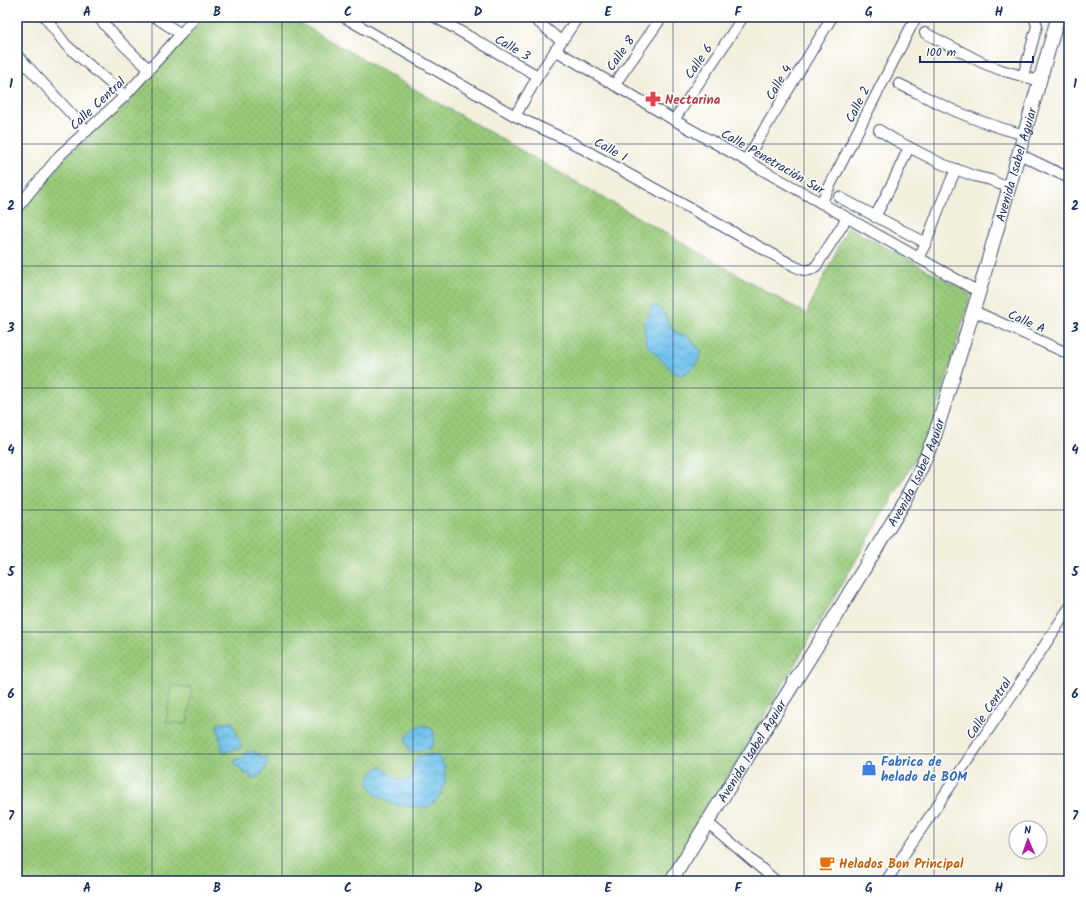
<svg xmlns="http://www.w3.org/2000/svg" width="1086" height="898" viewBox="0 0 1086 898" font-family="Kalam,sans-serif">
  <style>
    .grass { fill: url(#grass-dots); stroke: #5a7c6c }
    .pitch { fill: #99ca7a; stroke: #5a7c6c }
    .water { fill: url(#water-waves); stroke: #4678a5 }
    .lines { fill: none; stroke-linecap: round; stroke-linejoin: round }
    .minor-casing { stroke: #3b4c71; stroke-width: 12 }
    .major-casing { stroke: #3b4c71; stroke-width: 15 }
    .minor { stroke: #fff; stroke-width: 10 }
    .major { stroke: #fff; stroke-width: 13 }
    .grid { fill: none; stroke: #1b2f5e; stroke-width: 1; stroke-opacity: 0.55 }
    .labels { text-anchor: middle; stroke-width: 3; stroke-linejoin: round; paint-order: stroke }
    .street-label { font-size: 13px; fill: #1b2f5e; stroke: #fff }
    .health-label { font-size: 13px; font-weight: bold; fill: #be3a42; stroke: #fff; text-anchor: start }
    .shop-label { font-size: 13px; font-weight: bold; fill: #366cbe; stroke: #fff; text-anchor: start }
    .food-label { font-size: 13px; font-weight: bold; fill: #c56008; stroke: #fff; text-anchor: start }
    .neatline { fill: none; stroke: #1b2f5e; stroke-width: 1.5 }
    .grid-label { font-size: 13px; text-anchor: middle; font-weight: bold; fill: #1b2f5e }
  </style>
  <defs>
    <pattern id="grass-dots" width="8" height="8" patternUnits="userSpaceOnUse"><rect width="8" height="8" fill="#99ca7a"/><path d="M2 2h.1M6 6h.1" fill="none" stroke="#7ca467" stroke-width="1.8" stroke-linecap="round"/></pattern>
    <pattern id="water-waves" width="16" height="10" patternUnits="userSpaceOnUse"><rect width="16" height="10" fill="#70c2ec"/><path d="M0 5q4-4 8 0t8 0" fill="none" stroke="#5b9ec2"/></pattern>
  </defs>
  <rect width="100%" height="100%" fill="#fff"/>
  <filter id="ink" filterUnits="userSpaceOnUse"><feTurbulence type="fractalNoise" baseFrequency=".025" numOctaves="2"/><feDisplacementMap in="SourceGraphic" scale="8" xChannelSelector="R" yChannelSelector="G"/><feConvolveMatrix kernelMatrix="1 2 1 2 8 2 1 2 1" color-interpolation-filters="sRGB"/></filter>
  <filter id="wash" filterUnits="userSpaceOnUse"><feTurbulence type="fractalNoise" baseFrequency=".012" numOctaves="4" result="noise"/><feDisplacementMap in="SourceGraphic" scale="16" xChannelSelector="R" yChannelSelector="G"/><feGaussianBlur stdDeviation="0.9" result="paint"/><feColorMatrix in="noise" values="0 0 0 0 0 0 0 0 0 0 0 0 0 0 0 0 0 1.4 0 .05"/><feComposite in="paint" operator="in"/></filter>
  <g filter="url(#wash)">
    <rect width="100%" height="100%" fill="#f3efdd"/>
    <path class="grass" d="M 201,17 L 289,17 L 806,314 L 848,227 L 971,294 L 930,434 L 738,761 L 664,881 L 17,881 L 17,218 L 64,158 L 128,103 Z"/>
    <path class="pitch" d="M 171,685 L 192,688 L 187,724 L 166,722 Z"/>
    <g class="water">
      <path d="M 653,305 L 661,309 L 674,331 L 688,337 L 702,352 L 696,365 L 682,375 L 675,374 L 646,344 L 644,324 Z"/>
      <path d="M 232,721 L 242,748 L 223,752 L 217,724 Z"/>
      <path d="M 423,725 C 437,728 436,737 431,748 L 416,752 L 410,752 L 407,746 L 406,738 C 410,733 416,727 423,725 Z"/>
      <path d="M 254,751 L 255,754 L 259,754 L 261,758 L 267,757 C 266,771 264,775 251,780 L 250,773 L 244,774 L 244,770 L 239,770 L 239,766 L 236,766 L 235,760 L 245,758 L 244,753 Z"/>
      <path d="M 429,754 L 438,756 L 445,766 L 445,782 L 441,794 L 430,807 L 407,807 L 390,803 L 375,794 L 368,783 L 372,773 L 380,766 C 391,774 396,783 411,779 C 413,771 413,763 418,756 Z"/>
    </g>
  </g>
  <g filter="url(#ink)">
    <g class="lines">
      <defs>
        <g id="minor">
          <path d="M 45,17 L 66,45 L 125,96"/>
          <path d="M 98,17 C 114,36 131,53 149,69"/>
          <path d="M 155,17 L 181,34"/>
          <path d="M 344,17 L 515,116 L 569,141 L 794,266 C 804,271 809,273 817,265 L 847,218"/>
          <path d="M 435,17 L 538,76"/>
          <path d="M 532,17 L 561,41"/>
          <path d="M 925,33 L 983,63 L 1001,70 L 1040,81"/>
          <path d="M 555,50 L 674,120 L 979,292"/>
          <path d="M 17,55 L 87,131"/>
          <path d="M 1023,76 L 1037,26 L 1035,19 L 1034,17"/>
          <path d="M 899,84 C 912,90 925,97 938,103 C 966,117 995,127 1025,135"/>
          <path d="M 614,85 L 662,17"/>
          <path d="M 515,116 L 538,76 L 578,17"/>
          <path d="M 674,120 L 743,17"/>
          <path d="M 879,130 L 895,140 L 942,164 L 974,176 L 991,180 L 999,184 L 1010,187"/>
          <path d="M 1019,154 L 1069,178"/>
          <path d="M 746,160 L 832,17"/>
          <path d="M 839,197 L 926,243"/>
          <path d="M 821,203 L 916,17"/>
          <path d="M 17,208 L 60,155 L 125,96 L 181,34 L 195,17"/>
          <path d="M 875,217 L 894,180 L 909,147"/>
          <path d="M 918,258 L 926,243 L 938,211 L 956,169"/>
          <path d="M 974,311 L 1069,354"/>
          <path d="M 707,822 L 776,881"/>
          <path d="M 886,881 L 1020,683 L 1069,608"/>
        </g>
        <g id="major">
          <path id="s1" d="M 671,881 L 747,758 L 830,625 L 905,501 L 921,468 L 935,435 L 979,292 L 1058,17"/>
        </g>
      </defs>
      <use href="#minor" class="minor-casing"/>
      <use href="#major" class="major-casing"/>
      <use href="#minor" class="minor"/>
      <use href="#major" class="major"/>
    </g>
  </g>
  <path class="grid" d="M 152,17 L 152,881M 282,17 L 282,881M 413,17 L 413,881M 543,17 L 543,881M 673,17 L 673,881M 804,17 L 804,881M 934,17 L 934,881M 17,144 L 1069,144M 17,266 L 1069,266M 17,388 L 1069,388M 17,510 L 1069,510M 17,632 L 1069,632M 17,754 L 1069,754"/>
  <defs>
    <symbol id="pharmacy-bare" viewBox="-9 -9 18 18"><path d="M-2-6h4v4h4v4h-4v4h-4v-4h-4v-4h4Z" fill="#e0444e" stroke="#fff" stroke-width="2.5" paint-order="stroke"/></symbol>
    <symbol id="shop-bare" viewBox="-9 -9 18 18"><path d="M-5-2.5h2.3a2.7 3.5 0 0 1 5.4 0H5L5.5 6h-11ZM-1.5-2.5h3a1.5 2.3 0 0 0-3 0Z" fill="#3f7fe0" stroke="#fff" stroke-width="2.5" paint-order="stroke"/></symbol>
    <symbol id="cafe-bare" viewBox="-9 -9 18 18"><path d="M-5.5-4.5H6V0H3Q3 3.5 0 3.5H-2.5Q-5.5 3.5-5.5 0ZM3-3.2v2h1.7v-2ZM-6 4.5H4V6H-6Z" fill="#e8710a" stroke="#fff" stroke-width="2.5" paint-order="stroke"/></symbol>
  </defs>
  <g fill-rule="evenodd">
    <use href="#pharmacy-bare" x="642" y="88" width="22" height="22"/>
    <use href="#shop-bare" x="858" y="757" width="22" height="22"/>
    <use href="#cafe-bare" x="816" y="852" width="22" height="22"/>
  </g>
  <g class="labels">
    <g class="street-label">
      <text transform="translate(513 47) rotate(30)" y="5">Calle 3</text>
      <text transform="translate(620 53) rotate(-55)" y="5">Calle 8</text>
      <text transform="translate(698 61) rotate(-56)" y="5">Calle 6</text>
      <text transform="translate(778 82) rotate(-59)" y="5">Calle 4</text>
      <text transform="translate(97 103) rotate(-43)" y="5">Calle Central</text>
      <text transform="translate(857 104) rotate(-63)" y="5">Calle 2</text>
      <text transform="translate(611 149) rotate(29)" y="5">Calle 1</text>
      <text transform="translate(773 161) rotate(30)" y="5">Calle Penetración Sur</text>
      <text dy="5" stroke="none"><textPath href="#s1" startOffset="801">Avenida Isabel Aguiar</textPath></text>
      <text transform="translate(1027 321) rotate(24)" y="5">Calle A</text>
      <text dy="5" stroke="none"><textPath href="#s1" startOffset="477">Avenida Isabel Aguiar</textPath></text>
      <text transform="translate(988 708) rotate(-56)" y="5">Calle Central</text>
      <text dy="5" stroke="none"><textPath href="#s1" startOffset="153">Avenida Isabel Aguiar</textPath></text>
    </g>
    <g class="health-label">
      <text x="665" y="104">Nectarina</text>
    </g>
    <g class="shop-label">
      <text x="881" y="766">Fabrica de<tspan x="881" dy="15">helado de BOM</tspan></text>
    </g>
    <g class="food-label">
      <text x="839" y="868">Helados Bon Principal</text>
    </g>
  </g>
  <rect width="1086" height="898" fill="none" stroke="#fff" stroke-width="44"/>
  <g transform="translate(1028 840) rotate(358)"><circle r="19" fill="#ffffff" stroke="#a4acbf"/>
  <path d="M0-3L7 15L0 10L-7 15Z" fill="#b5179e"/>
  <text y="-6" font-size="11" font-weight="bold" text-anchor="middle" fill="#1b2f5e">N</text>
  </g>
  <path d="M920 56v6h113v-6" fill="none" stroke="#1b2f5e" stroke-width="2"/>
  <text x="926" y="56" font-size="12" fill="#1b2f5e" stroke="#ffffff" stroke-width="3" paint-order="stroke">100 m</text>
  <rect x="22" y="22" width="1042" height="854" class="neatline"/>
  <g class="grid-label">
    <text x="87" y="16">A</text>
    <text x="217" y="16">B</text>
    <text x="348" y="16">C</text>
    <text x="478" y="16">D</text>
    <text x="608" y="16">E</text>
    <text x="738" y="16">F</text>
    <text x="869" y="16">G</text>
    <text x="999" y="16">H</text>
    <text x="11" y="88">1</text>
    <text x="1075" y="88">1</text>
    <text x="11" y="210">2</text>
    <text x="1075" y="210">2</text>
    <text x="11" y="332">3</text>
    <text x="1075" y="332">3</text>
    <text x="11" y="454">4</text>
    <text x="1075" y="454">4</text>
    <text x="11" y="576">5</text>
    <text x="1075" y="576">5</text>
    <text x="11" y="698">6</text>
    <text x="1075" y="698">6</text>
    <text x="11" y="820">7</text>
    <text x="1075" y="820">7</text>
    <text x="87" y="892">A</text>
    <text x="217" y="892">B</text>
    <text x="348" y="892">C</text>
    <text x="478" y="892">D</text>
    <text x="608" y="892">E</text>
    <text x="738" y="892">F</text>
    <text x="869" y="892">G</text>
    <text x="999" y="892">H</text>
  </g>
</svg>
